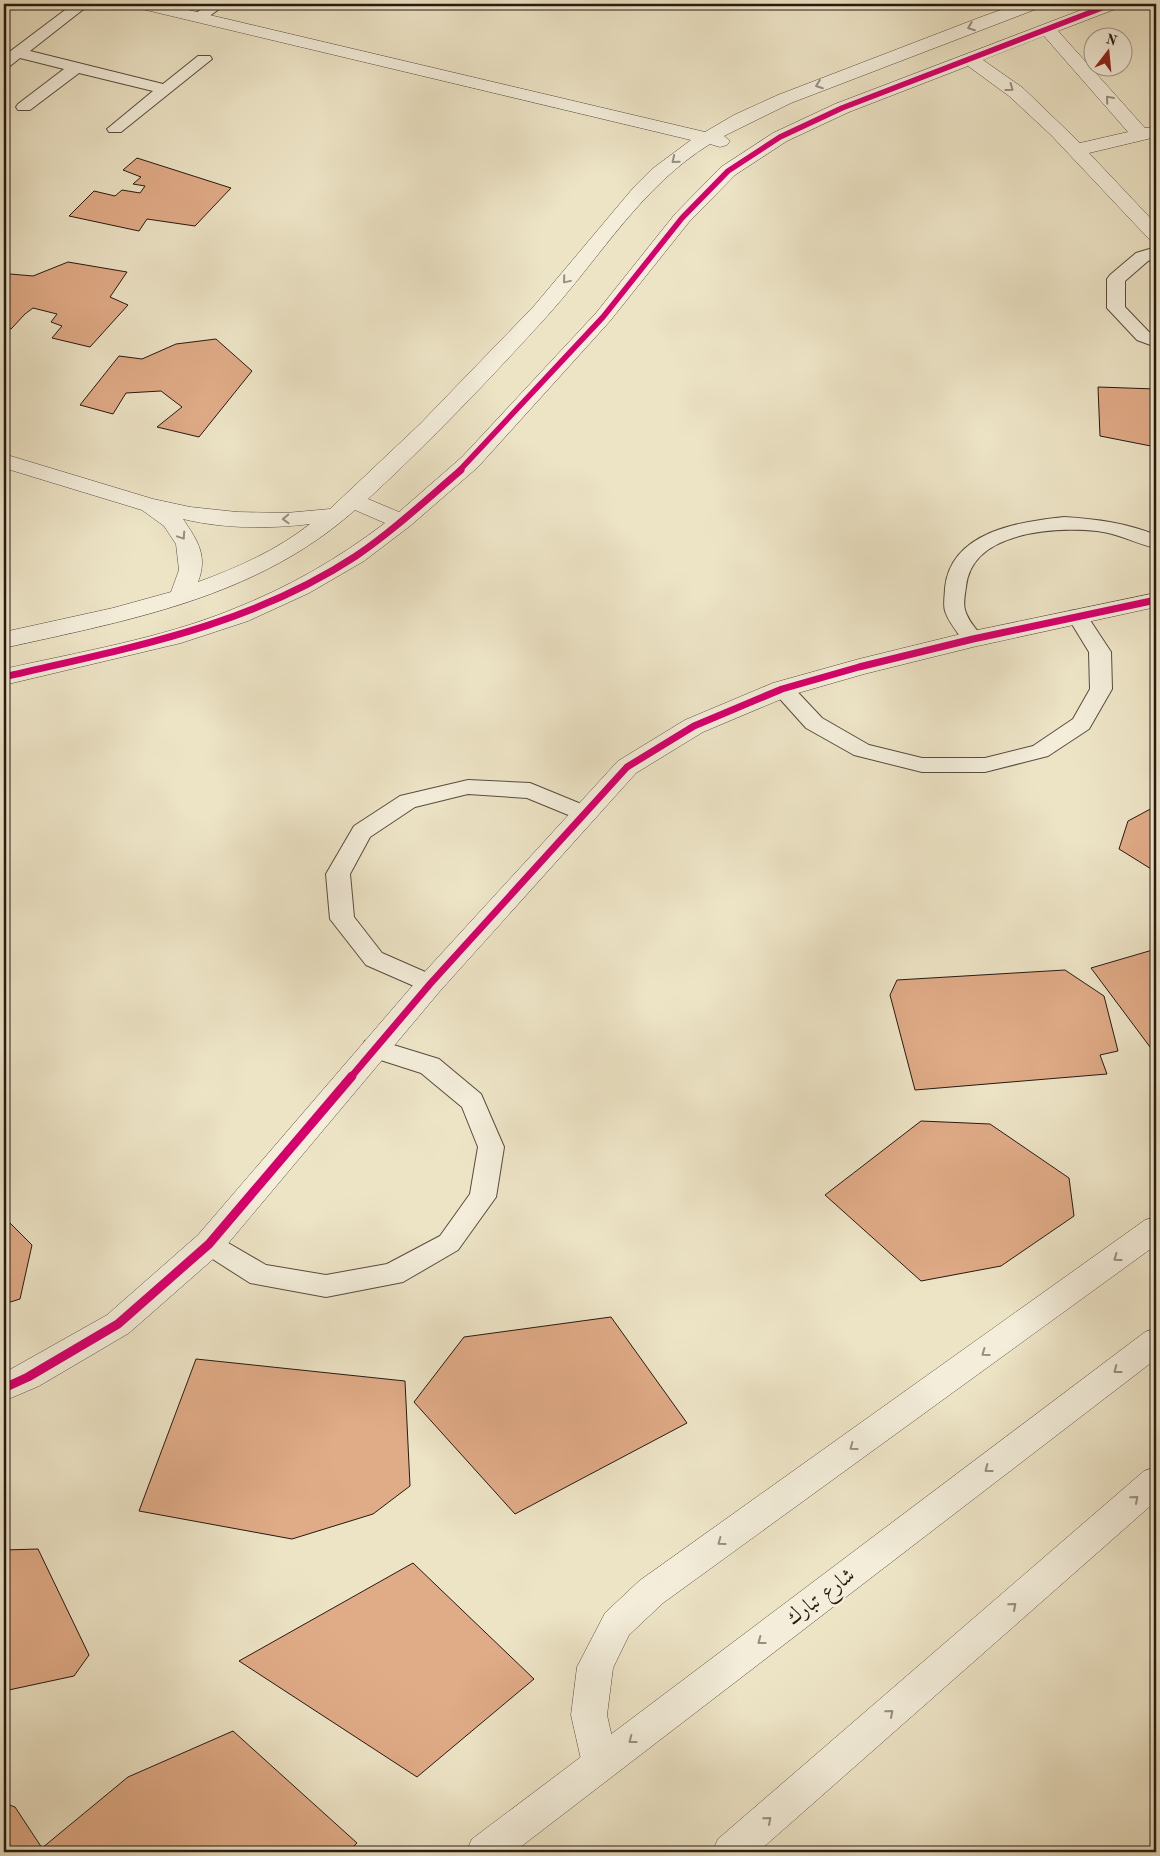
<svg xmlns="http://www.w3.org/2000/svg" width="1160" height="1856" viewBox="0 0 1160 1856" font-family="'Old Standard TT',Amiri,serif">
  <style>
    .building { fill: #e0ab87; stroke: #271911 }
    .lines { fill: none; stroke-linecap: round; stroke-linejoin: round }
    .service-casing { stroke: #584c3e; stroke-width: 2 }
    .minor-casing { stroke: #584c3e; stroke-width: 1 }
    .tertiary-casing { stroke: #584c3e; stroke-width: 1 }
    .service { fill: #f3edda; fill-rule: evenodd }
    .minor { fill: #f3edda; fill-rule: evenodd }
    .tertiary { fill: #f3edda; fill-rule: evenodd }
    .cycleway-far2-casing { stroke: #f3edda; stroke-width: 8 }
    .cycleway-far1-casing { stroke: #f3edda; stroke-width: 10 }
    .cycleway-casing { stroke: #f3edda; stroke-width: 12 }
    .cycleway-far2 { stroke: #d6006c; stroke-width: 5.5 }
    .cycleway-far1 { stroke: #d6006c; stroke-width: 7 }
    .cycleway { stroke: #d6006c; stroke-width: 9 }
    .oneway { stroke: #978e80 }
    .labels { text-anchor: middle; stroke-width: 5; stroke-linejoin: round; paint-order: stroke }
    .near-street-label { font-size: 21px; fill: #271911; stroke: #f3edda }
  </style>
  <rect width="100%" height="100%" fill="#ede4c6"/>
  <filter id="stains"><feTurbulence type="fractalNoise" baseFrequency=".004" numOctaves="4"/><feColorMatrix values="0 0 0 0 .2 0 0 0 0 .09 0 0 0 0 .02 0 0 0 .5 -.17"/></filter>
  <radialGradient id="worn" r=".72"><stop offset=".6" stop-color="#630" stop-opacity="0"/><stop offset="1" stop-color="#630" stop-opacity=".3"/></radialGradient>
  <g class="building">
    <path d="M 137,158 L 231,188 L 195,226 L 147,219 L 139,231 L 69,216 L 94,191 L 115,196 L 122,190 L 140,193 L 145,186 L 133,184 L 141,177 L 123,170 Z"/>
    <path d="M 68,262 L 127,272 L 110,297 L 128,305 L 90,347 L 52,338 L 62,326 L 51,322 L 57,314 L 33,308 L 25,314 L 11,329 L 4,327 L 4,281 L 10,274 L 33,276 Z"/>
    <path d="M 216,339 L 252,371 L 199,437 L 157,427 L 182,407 L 161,391 L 126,393 L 113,414 L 80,405 L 119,356 L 142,359 L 176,344 Z"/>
    <path d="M 1098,387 L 1156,389 L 1156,447 L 1100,436 Z"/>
    <path d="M 1156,806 L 1156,872 L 1119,849 L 1128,821 Z"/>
    <path d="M 1156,949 L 1156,1055 L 1091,968 Z"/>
    <path d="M 1065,970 L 1104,996 L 1118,1051 L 1100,1055 L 1107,1074 L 915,1090 L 890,995 L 897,980 Z"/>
    <path d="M 921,1121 L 990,1124 L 1069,1178 L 1074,1216 L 1001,1266 L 921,1281 L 825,1195 Z"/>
    <path d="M 4,1217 L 32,1245 L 20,1299 L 4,1304 Z"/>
    <path d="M 611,1317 L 687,1423 L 515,1514 L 414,1402 L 464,1337 Z"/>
    <path d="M 196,1359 L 405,1381 L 410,1486 L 373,1514 L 292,1539 L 139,1511 Z"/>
    <path d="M 38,1549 L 89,1655 L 74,1676 L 4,1691 L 4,1550 Z"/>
    <path d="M 413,1563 L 534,1679 L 417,1777 L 239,1661 Z"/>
    <path d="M 233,1731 L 357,1843 L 348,1852 L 45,1852 L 42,1848 L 128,1777 Z"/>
    <path d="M 4,1803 L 15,1807 L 42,1848 L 40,1852 L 4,1852 Z"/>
  </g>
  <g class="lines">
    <defs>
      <g id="service">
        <path d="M 73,4 L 90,4 L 30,51 L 163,84 L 198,56 L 210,56 L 212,59 L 121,132 L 109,132 L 107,129 L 153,91 L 79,73 L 30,110 L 18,110 L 16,107 L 18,104 L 64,69 L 20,58 L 10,66 L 4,68 L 4,56 Z"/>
        <path d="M 208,4 L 226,4 L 204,20 L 194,20 L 191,17 Z"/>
        <path d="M 1156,247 L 1156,258 L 1148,261 L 1125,281 L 1125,307 L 1149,332 L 1156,335 L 1156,347 L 1137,340 L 1107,308 L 1107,279 L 1110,275 L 1136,253 Z"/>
        <path d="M 1064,517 C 1097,519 1126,523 1156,535 L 1156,548 C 1136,544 1118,533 1097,531 C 1055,527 971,531 966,587 C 965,594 963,603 965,610 C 968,621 977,630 984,639 L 980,644 L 973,646 L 966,644 C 958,633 949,623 945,611 C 943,604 945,595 945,588 C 951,531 1019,522 1064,517 Z"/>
        <path d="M 1077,610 L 1084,611 L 1111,652 L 1112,689 L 1089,729 L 1048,756 L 1040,758 L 985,772 L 922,772 L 854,755 L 806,728 L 771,689 L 774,684 L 782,682 L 790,684 L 822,718 L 869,745 L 922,758 L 985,758 L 1033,746 L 1073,719 L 1090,689 L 1089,652 L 1067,616 L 1070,611 Z"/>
        <path d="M 468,780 L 530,783 L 591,808 L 594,813 L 591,818 L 583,821 L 527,798 L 468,794 L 415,807 L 370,837 L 350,874 L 354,917 L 382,953 L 439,978 L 442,984 L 439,990 L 430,993 L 366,965 L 330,919 L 326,874 L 354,826 L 400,796 Z"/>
        <path d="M 374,1039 L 439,1059 L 481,1094 L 504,1147 L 496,1197 L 458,1250 L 403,1282 L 326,1297 L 250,1283 L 200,1251 L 196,1244 L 200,1237 L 209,1233 L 218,1237 L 266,1265 L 326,1275 L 387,1264 L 440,1236 L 470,1194 L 478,1147 L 462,1107 L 421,1073 L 365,1055 L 362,1048 L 365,1041 Z"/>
      </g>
      <g id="minor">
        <path d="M 133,4 L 163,4 L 705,132 L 734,115 L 778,95 L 981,17 L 1018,4 L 1042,4 L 1039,8 L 791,103 L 724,136 L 730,141 L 727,145 L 720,147 L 710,144 C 642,186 601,256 549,314 C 491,378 431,441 368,499 L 399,512 L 462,457 L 596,313 L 675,214 L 721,167 L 773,133 L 835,104 L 1097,4 L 1121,4 L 1118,8 L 1058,31 L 1145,128 L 1156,127 L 1156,137 L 1089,153 L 1156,224 L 1156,241 L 1149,239 L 1051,135 L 1009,96 L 968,66 L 849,112 L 787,141 L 735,175 L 689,222 L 610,321 L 478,467 L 410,526 L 364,561 L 309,593 L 248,621 L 181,643 L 4,685 L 4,669 C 79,652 159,639 231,610 C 287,588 338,559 385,523 L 355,510 C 256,598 129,620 4,648 L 4,632 L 113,608 L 171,592 L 179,570 L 176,544 L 164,526 L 142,510 L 4,468 L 4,454 L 153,499 L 190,507 L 237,512 L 286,513 L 330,509 L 420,424 L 534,306 L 634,187 L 652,169 L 691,140 L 142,9 L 136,8 ZM 1044,36 L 1128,132 L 1080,143 L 1023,88 L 983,60 ZM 183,519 C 224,529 269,529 310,524 C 277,550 237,568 198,582 C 208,556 198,541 183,519 Z"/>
        <path d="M 1156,593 L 1156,607 L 973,647 L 864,674 L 791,695 L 703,732 L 636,773 L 440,991 L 220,1253 L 129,1333 L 39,1386 L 4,1401 L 4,1373 L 107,1315 L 198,1235 L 420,977 L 618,761 L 685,720 L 773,683 L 859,659 L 973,631 Z"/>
        <path d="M 1156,1217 L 1156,1245 L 663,1603 L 629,1635 L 613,1668 L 607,1715 L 618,1764 L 613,1776 L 600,1781 L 587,1776 L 582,1764 L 571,1715 L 577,1667 L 605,1613 L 639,1581 L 1145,1220 Z"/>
      </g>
      <g id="tertiary">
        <path d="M 1156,1328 L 1156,1359 L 514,1852 L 466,1852 L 472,1839 L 1145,1332 Z"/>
        <path d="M 1156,1467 L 1156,1501 L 758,1852 L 712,1852 L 718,1839 L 1144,1471 Z"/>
      </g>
    </defs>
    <use href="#service" class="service-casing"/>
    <use href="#minor" class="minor-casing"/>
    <use href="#tertiary" class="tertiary-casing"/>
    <use href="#service" class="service"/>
    <use href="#minor" class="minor"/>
    <use href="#tertiary" class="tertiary"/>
    <defs>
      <path id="cycleway-far2" d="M 459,471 L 603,317 L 682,218 L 728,171 L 780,137 L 842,108 L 1112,4"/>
      <g id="cycleway-far1">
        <path d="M 4,677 C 127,648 248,627 356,556 C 393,531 427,499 461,470"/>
        <path d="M 351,1077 L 430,984 L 627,767 L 694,726 L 782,689 L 859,667 L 973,639 L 1156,600"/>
      </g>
      <path id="cycleway" d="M 4,1388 L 28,1377 L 118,1324 L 209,1244 L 352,1076"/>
    </defs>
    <use href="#cycleway-far2" class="cycleway-far2-casing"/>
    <use href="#cycleway-far1" class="cycleway-far1-casing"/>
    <use href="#cycleway" class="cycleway-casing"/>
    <use href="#cycleway-far2" class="cycleway-far2"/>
    <use href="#cycleway-far1" class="cycleway-far1"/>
    <use href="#cycleway" class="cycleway"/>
  </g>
  <defs><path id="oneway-chevron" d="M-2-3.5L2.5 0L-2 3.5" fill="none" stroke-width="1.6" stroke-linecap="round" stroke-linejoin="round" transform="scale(1.25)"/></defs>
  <g class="oneway">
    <use href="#oneway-chevron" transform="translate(971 27) rotate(159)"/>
    <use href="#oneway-chevron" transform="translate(819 85) rotate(160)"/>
    <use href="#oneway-chevron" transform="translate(1010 88) rotate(36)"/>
    <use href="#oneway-chevron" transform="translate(1109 99) rotate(-131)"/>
    <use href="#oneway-chevron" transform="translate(675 160) rotate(141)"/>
    <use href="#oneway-chevron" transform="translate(566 280) rotate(130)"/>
    <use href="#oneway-chevron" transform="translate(286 519) rotate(178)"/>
    <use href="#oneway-chevron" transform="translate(182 536) rotate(56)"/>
    <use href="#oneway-chevron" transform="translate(1117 1258) rotate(144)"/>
    <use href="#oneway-chevron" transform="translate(985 1353) rotate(144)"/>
    <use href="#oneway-chevron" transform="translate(1117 1370) rotate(143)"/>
    <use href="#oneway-chevron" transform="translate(853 1447) rotate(144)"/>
    <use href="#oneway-chevron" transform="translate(988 1469) rotate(143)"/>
    <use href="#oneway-chevron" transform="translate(1135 1499) rotate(-41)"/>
    <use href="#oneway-chevron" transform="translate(721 1542) rotate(144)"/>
    <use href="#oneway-chevron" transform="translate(1013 1606) rotate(-41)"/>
    <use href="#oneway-chevron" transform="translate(761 1641) rotate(143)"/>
    <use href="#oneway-chevron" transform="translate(890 1713) rotate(-41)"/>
    <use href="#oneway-chevron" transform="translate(632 1740) rotate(143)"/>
    <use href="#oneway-chevron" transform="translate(768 1820) rotate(-41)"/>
  </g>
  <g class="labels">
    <g class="near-street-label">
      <text transform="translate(820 1596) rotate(-37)" y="7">شارع تبارك</text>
    </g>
  </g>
  <rect width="1160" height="1856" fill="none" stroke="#ede4c6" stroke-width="20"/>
  <rect x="5" y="5" width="1150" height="1846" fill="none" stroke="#271911" stroke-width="2.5"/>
  <rect x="10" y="10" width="1140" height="1836" fill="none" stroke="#271911"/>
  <g transform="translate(1108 52) rotate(16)"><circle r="24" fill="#f3edda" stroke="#a1988a"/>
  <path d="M0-4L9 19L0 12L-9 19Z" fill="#8f2418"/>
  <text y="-8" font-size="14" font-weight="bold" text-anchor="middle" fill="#271911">N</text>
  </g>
  <rect width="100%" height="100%" filter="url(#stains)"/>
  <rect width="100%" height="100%" fill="url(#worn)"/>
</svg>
